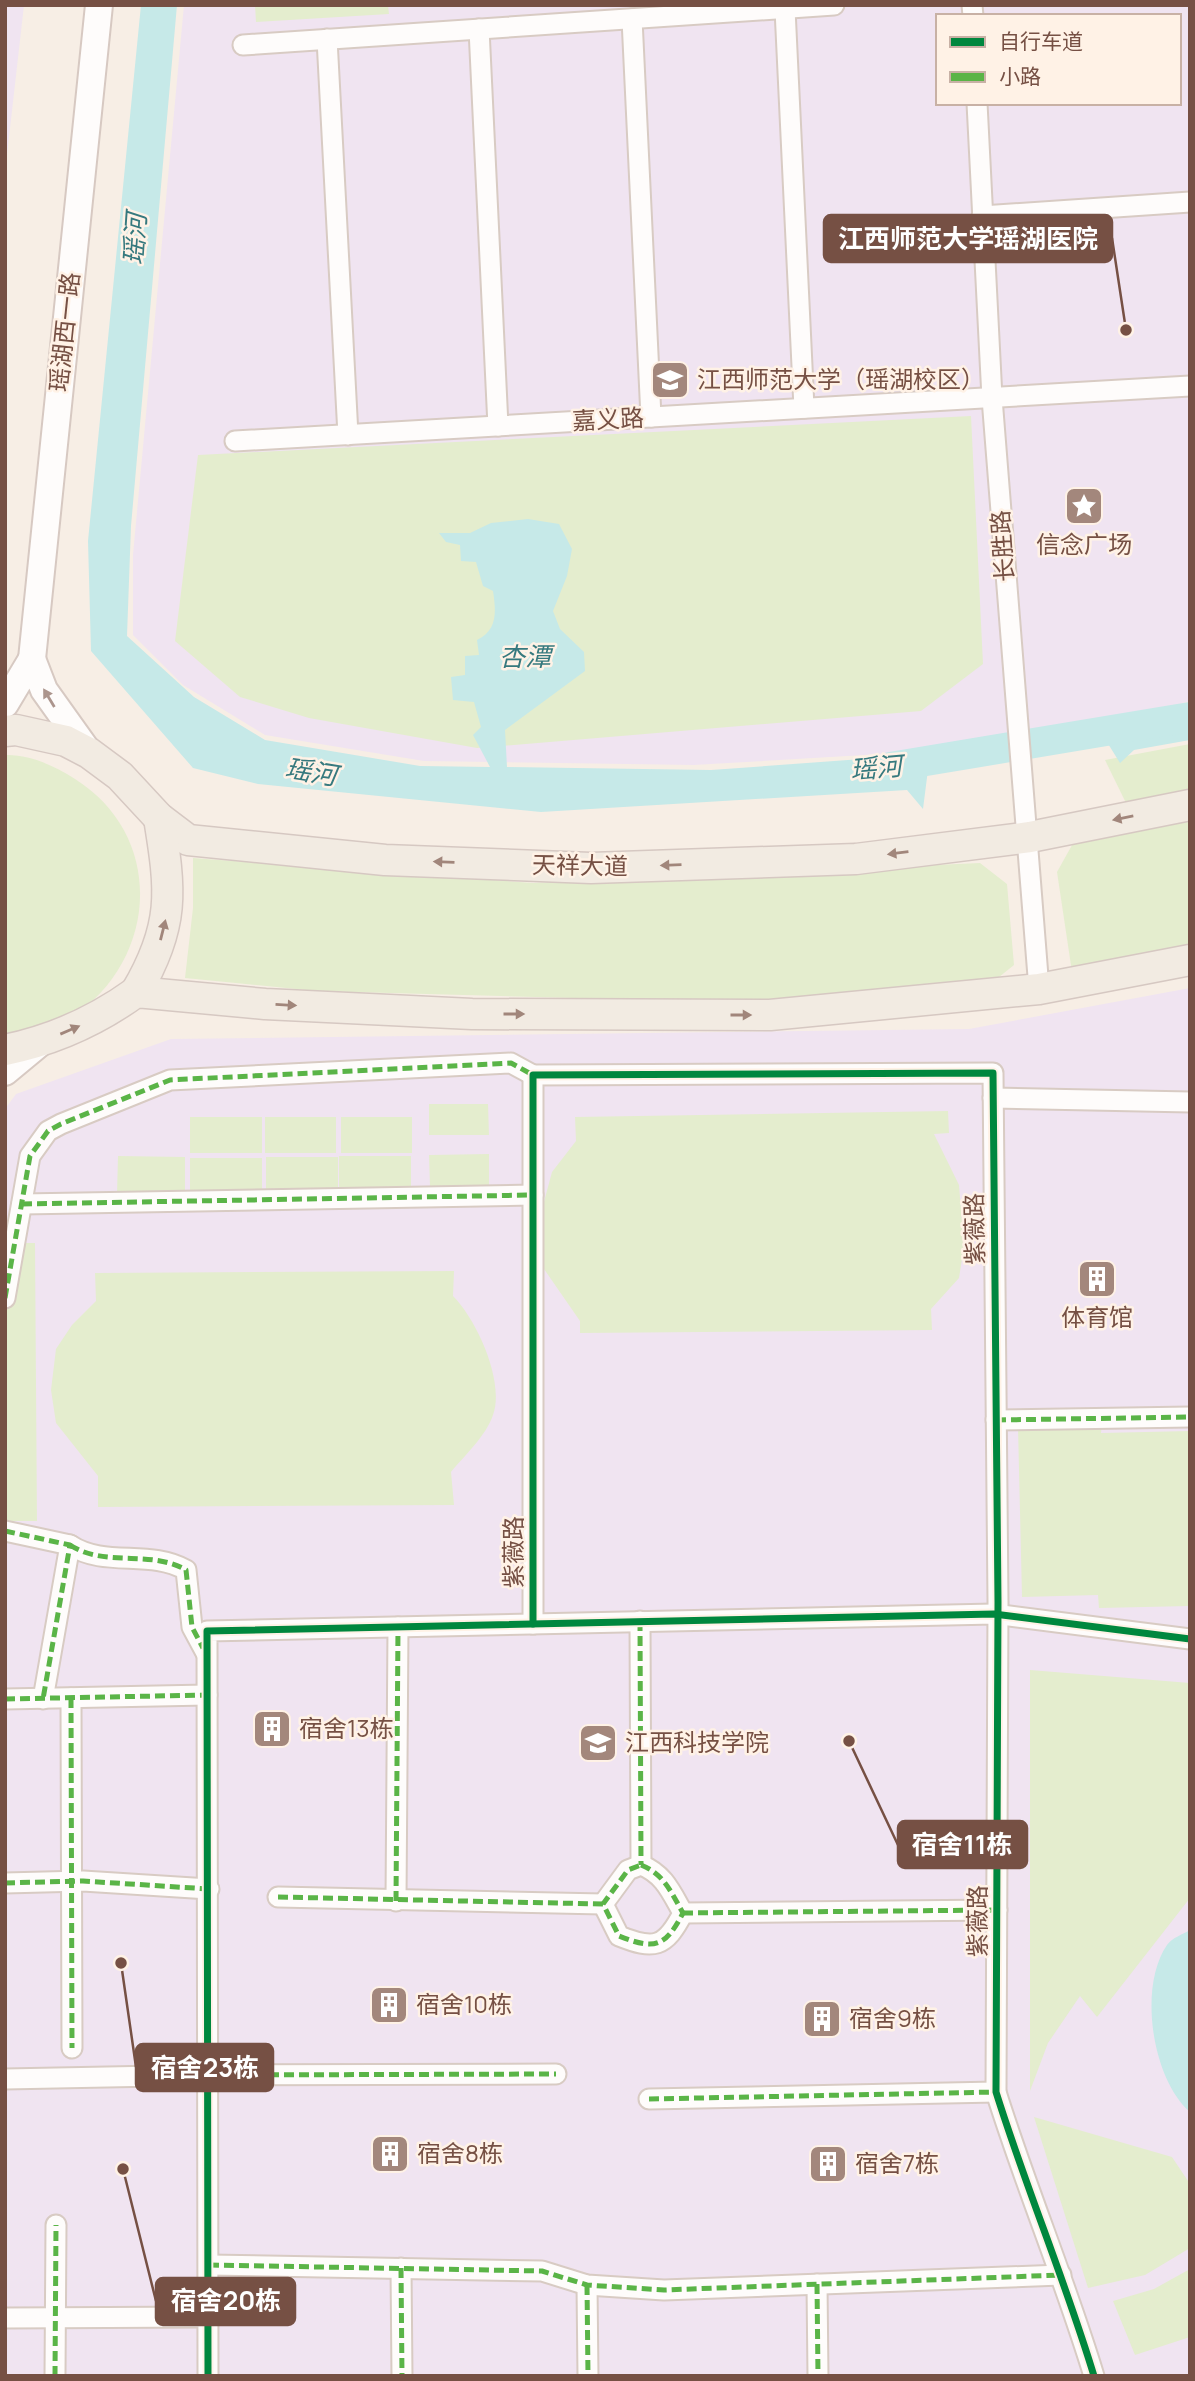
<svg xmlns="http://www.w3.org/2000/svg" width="1195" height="2381" viewBox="0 0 1195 2381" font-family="Manrope,'Noto Sans SC',sans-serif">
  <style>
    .education { fill: #f0e4f1; fill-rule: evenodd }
    .green { fill: #e4edce }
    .water { fill: #c6e9e8 }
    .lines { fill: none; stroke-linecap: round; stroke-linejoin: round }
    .river { stroke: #c6e9e8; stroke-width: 30 }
    .street-casing { stroke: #d8cbc3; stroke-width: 23 }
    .secondary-casing { stroke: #d7c9c2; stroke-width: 30 }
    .primary-casing { stroke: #d6c8c2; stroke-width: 33 }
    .street { stroke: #fefcfb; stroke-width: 19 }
    .secondary { stroke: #fefcfb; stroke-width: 26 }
    .primary { stroke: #f2ebe2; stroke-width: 30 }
    .quiet { stroke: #5ab447; stroke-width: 5; stroke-dasharray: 10 5; stroke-linecap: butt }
    .cycleway-casing { stroke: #fff2e6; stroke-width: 11 }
    .cycleway { stroke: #00873e; stroke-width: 7 }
    .oneway { fill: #ac958d }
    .oneway2 { fill: #a1867b }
    .labels { text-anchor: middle; stroke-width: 5; stroke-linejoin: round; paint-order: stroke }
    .street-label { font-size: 24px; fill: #765044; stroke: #fff2e6 }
    .poi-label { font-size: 24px; fill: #765044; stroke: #fff2e6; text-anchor: start }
    .water-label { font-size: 26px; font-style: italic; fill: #36797e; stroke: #fff2e6 }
    .leader { fill: none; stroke: #765044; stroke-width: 2.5 }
    .callout-dot { fill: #765044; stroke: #fff2e6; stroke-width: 2.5 }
    .callout { fill: #765044; stroke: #765044; stroke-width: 2.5 }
    .callout-label { font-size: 26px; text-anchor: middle; font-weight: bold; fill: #fff }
  </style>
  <rect width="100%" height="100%" fill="#f7eee5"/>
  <g class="education">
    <path d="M 5,5 L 24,5 L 5,172 Z"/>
    <path d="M 184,5 L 1190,5 L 1190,701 L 1147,712 L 899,753 L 694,765 L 424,761 L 265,735 L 183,685 L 133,635 L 133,555 ZM 938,16 L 1179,16 L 1179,103 L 938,103 Z"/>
    <path d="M 1190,988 L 1190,2376 L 5,2376 L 5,1109 L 16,1094 L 171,1039 L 969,1029 Z"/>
  </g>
  <g class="green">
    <path d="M 255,5 L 388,5 L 389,14 L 256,22 Z"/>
    <path d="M 971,416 L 983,664 L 921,711 L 477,748 L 309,718 L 240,697 L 175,641 L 198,455 Z"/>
    <path d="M 1190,744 L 1190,793 L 1127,805 L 1105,760 Z"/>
    <path d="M 5,755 C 29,754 55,766 75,779 C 170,839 157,970 62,1023 C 47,1032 23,1033 5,1037 Z"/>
    <path d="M 1190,817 L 1190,949 L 1072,972 L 1057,872 L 1076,838 Z"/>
    <path d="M 193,858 L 533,883 L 980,863 L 1007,884 L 1014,965 L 999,977 L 759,1003 L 316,991 L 185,978 L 193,908 Z"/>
    <path d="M 429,1104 L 488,1104 L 489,1135 L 429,1135 Z"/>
    <path d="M 948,1111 L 949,1133 L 934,1134 L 959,1185 L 964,1246 L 959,1278 L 931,1309 L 932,1330 L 580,1333 L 580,1321 L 544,1269 L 538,1224 L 552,1172 L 576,1141 L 575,1117 Z"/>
    <rect x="190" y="1117" width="72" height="36"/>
    <rect x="265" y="1117" width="71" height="36"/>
    <rect x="341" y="1117" width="71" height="36"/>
    <path d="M 489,1154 L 489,1186 L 430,1186 L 429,1155 Z"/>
    <path d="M 118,1156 L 185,1157 L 185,1195 L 117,1194 Z"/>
    <rect x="339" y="1156" width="72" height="36"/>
    <rect x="266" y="1157" width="72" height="36"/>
    <rect x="190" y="1158" width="72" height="36"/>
    <path d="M 17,1243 L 35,1243 L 37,1521 L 5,1521 L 5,1312 Z"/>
    <path d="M 454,1271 L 453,1296 C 477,1320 505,1382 493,1415 C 486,1436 465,1455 451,1472 L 454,1505 L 98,1507 L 98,1476 L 56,1423 L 51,1390 L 56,1349 L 72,1325 L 96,1301 L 95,1273 Z"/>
    <path d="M 1102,1424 L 1101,1433 L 1190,1431 L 1190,1606 L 1099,1608 L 1098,1595 L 1022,1597 L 1018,1427 Z"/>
    <path d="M 1030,1670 L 1190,1683 L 1190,1898 L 1097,2017 L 1080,1996 L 1048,2043 L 1030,2091 Z"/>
    <path d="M 1034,2117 L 1172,2157 L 1190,2184 L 1190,2248 L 1145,2275 L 1088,2288 Z"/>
    <path d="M 1190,2269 L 1190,2337 L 1135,2355 L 1113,2301 L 1154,2289 Z"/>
  </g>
  <g class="water">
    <path d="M 141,5 L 177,5 L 131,526 L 127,636 L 194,697 L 265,740 L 420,766 L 490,767 L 473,735 L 481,727 L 474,702 L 453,700 L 451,677 L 465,675 L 465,656 L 479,655 L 477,640 C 498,630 496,611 493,591 L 483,586 L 476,562 L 461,561 L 460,545 L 446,542 L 439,533 L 470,533 L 491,523 L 528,519 L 559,524 L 572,549 L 567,576 L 553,611 L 560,629 L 584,652 L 585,671 L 505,730 L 507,767 L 711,770 L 930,754 L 923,809 L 907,790 L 541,812 L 258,784 L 193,768 L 91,651 L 88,541 Z"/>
    <path d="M 1190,704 L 1190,740 L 1134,750 L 1120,763 L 1097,726 Z"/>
    <path d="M 1190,1930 L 1190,2112 C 1152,2079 1138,1987 1167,1945 C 1173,1937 1182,1935 1190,1930 Z"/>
  </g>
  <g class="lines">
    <path class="river" d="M 890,767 L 1190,717"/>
    <defs>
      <g id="street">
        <path d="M 972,5 L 973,16"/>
        <path d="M 785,9 L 804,408"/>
        <path d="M 632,19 L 651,417"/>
        <path d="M 479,29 L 498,426"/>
        <path d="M 327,39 L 348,435"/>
        <path d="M 243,45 L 834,5"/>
        <path d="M 977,103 L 992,398 L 1039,989"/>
        <path d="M 982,216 L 1190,202"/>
        <path d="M 235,441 L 1190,386"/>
        <path d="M 993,1098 L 1190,1102"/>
        <path d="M 22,1204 L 533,1195"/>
        <path d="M 5,1298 L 30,1156 L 48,1131 L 61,1124 L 170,1080 L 511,1063 L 533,1075"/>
        <path d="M 996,1420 L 1190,1417"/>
        <path d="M 5,1531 L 70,1545 L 43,1699"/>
        <path d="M 70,1545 C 105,1568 150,1549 186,1570 L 192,1627 L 206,1653"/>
        <path d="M 640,1621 L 641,1865"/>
        <path d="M 533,1624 L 533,1075 L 993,1073 L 998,1602 L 996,2092 C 1026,2188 1065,2280 1094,2376"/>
        <path d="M 71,1698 L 72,2048"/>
        <path d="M 5,1699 L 207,1695"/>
        <path d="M 641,1865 C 664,1874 671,1892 683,1913 C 665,1948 654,1950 619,1936 L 603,1904 L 628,1870 Z"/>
        <path d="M 5,1883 L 83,1881 L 209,1889"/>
        <path d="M 278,1897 L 603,1904"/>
        <path d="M 396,1901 L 398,1627"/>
        <path d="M 683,1913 L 997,1910"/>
        <path d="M 5,2079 L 209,2075 L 556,2074"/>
        <path d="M 649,2099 L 996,2092"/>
        <path d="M 209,2265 L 542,2271 L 587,2285 L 664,2290 L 1061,2275"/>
        <path d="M 401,2268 L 402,2376"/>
        <path d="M 817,2284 L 818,2376"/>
        <path d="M 587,2285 L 588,2376"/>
        <path d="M 5,2318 L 209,2317"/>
        <path d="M 55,2376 L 56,2225"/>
        <path d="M 208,2376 L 207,1631 L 994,1614 L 1190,1639"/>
      </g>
      <g id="secondary">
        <path d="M 32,659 L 99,5"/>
        <path d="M 5,704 L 32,659 L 44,690 L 89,753"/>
        <path d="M 5,1072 L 40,1043"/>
      </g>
      <g id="primary">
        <path d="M 5,731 L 16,730 L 66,741 L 89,753 L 120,776 L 159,818 L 188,840 L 385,860 L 591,868 L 856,859 L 1030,837 L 1190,805"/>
        <path d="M 136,992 C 175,926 171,891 159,818"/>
        <path d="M 5,1050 C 54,1040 96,1021 136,992 L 265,1004 L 472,1014 L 770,1015 L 1039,989 L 1190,960"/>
      </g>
    </defs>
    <use href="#street" class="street-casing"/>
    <use href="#secondary" class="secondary-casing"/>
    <use href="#primary" class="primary-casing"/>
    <use href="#street" class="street"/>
    <use href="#secondary" class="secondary"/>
    <use href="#primary" class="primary"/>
    <g class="quiet">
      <path d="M 22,1204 L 533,1195"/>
      <path d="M 5,1298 L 30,1156 L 48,1131 L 61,1124 L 170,1080 L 511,1063 L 533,1075"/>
      <path d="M 996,1420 L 1190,1417"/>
      <path d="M 5,1531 L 70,1545 L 43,1699"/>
      <path d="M 70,1545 C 105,1568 150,1549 186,1570 L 192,1627 L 203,1648"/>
      <path d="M 640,1621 L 641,1865"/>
      <path d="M 71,1698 L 72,2048"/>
      <path d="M 5,1699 L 207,1695"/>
      <path d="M 641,1865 C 664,1874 671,1892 683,1913 C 665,1948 654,1950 619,1936 L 603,1904 L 628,1870 Z"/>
      <path d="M 5,1883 L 83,1881 L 209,1889"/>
      <path d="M 278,1897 L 603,1904"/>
      <path d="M 396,1901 L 398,1627"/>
      <path d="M 683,1913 L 997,1910"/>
      <path d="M 224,2075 L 556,2074"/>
      <path d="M 649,2099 L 996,2092"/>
      <path d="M 209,2265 L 542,2271 L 587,2285 L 664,2290 L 1061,2275"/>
      <path d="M 401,2268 L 402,2376"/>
      <path d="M 817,2284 L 818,2376"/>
      <path d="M 587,2285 L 588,2376"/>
      <path d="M 55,2376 L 56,2225"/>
    </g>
    <defs>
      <g id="cycleway">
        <path d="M 533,1624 L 533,1075 L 993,1073 L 998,1602 L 996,2092 C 1026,2188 1065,2280 1094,2376"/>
        <path d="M 208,2376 L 207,1631 L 994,1614 L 1190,1639"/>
      </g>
    </defs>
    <use href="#cycleway" class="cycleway-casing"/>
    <use href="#cycleway" class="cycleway"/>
  </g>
  <defs><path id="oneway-solid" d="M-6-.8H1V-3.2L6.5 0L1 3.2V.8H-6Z" transform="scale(1.75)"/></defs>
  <use class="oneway" href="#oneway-solid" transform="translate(49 698) rotate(-121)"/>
  <g class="oneway2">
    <use href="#oneway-solid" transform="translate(1123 818) rotate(169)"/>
    <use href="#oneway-solid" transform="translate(898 853) rotate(173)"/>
    <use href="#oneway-solid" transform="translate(444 862) rotate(-178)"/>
    <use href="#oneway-solid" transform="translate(671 865) rotate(178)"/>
    <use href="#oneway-solid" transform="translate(163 930) rotate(-76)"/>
    <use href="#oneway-solid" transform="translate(286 1005) rotate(3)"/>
    <use href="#oneway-solid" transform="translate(514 1014)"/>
    <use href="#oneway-solid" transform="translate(741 1015)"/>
    <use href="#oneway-solid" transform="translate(70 1030) rotate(-23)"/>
  </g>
  <defs>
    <symbol id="university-square" viewBox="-11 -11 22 22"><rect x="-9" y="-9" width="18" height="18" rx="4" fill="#a3877c" stroke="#fff2e6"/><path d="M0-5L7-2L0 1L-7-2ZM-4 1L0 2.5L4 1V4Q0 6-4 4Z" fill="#fff"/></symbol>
    <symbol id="sight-square" viewBox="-11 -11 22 22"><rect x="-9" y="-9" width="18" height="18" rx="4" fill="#a3877c" stroke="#fff2e6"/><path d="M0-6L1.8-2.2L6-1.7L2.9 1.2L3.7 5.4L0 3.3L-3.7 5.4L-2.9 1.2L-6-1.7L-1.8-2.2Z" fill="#fff"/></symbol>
    <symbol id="building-square" viewBox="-11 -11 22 22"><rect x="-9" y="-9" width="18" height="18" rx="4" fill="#a3877c" stroke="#fff2e6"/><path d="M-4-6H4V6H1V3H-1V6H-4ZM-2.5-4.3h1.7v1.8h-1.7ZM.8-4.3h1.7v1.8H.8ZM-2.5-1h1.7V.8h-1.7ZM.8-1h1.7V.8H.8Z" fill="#fff"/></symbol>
  </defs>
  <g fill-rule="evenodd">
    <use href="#university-square" x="648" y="358" width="44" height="44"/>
    <use href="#sight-square" x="1062" y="484" width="44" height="44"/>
    <use href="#building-square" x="1075" y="1257" width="44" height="44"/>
    <use href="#building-square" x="250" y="1707" width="44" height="44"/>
    <use href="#university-square" x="576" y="1721" width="44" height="44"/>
    <use href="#building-square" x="367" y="1983" width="44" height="44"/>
    <use href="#building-square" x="800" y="1997" width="44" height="44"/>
    <use href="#building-square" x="368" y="2132" width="44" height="44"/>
    <use href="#building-square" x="806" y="2142" width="44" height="44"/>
  </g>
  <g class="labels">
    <g class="street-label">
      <text transform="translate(65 332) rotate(-84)" y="8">瑶湖西一路</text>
      <text transform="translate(608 420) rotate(-3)" y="8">嘉义路</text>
      <text transform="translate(1003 546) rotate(-94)" y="8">长胜路</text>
      <text transform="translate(580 866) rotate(1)" y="8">天祥大道</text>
      <text transform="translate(975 1229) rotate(-91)" y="8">紫薇路</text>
      <text transform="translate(514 1552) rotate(-90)" y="8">紫薇路</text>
      <text transform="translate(978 1921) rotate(-90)" y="8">紫薇路</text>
    </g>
    <g class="poi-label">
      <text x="697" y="388">江西师范大学（瑶湖校区）</text>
      <text x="1084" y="553" text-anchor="middle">信念广场</text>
      <text x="1097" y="1326" text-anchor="middle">体育馆</text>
      <text x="299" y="1737">宿舍13栋</text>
      <text x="625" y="1751">江西科技学院</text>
      <text x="416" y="2013">宿舍10栋</text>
      <text x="849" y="2027">宿舍9栋</text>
      <text x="417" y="2162">宿舍8栋</text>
      <text x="855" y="2172">宿舍7栋</text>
    </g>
    <g class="water-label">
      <text transform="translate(135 239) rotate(-86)" y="9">瑶河</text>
      <text x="525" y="666">杏潭</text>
      <text transform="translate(876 768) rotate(-5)" y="9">瑶河</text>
      <text transform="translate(311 772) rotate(9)" y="9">瑶河</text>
    </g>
  </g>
  <path class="leader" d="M1126 330L1112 238M849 1741L898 1845M121 1963L136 2067M123 2169L156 2301"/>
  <g class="callout-dot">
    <circle cx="1126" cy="330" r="7"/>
    <circle cx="849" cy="1741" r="7"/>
    <circle cx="121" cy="1963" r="7"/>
    <circle cx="123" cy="2169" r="7"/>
  </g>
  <g class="callout">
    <rect x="824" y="215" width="288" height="47" rx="7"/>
    <rect x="898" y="1821" width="129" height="47" rx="7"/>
    <rect x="136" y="2044" width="137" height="47" rx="7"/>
    <rect x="156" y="2278" width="139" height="47" rx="7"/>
  </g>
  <g class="callout-label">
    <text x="968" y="248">江西师范大学瑶湖医院</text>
    <text x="962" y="1854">宿舍11栋</text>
    <text x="205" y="2077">宿舍23栋</text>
    <text x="226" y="2310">宿舍20栋</text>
  </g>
  <rect width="1195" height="2381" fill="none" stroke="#765044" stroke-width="14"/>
  <rect x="936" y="14" width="245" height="91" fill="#fff2e6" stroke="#c8b1a5" stroke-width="2"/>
  <rect x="950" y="37" width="35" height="10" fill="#00873e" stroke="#c8b1a5" stroke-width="2"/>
  <text x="999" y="49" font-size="21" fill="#765044">自行车道</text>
  <rect x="950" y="72" width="35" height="10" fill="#5ab447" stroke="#c8b1a5" stroke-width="2"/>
  <text x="999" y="84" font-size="21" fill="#765044">小路</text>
</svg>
